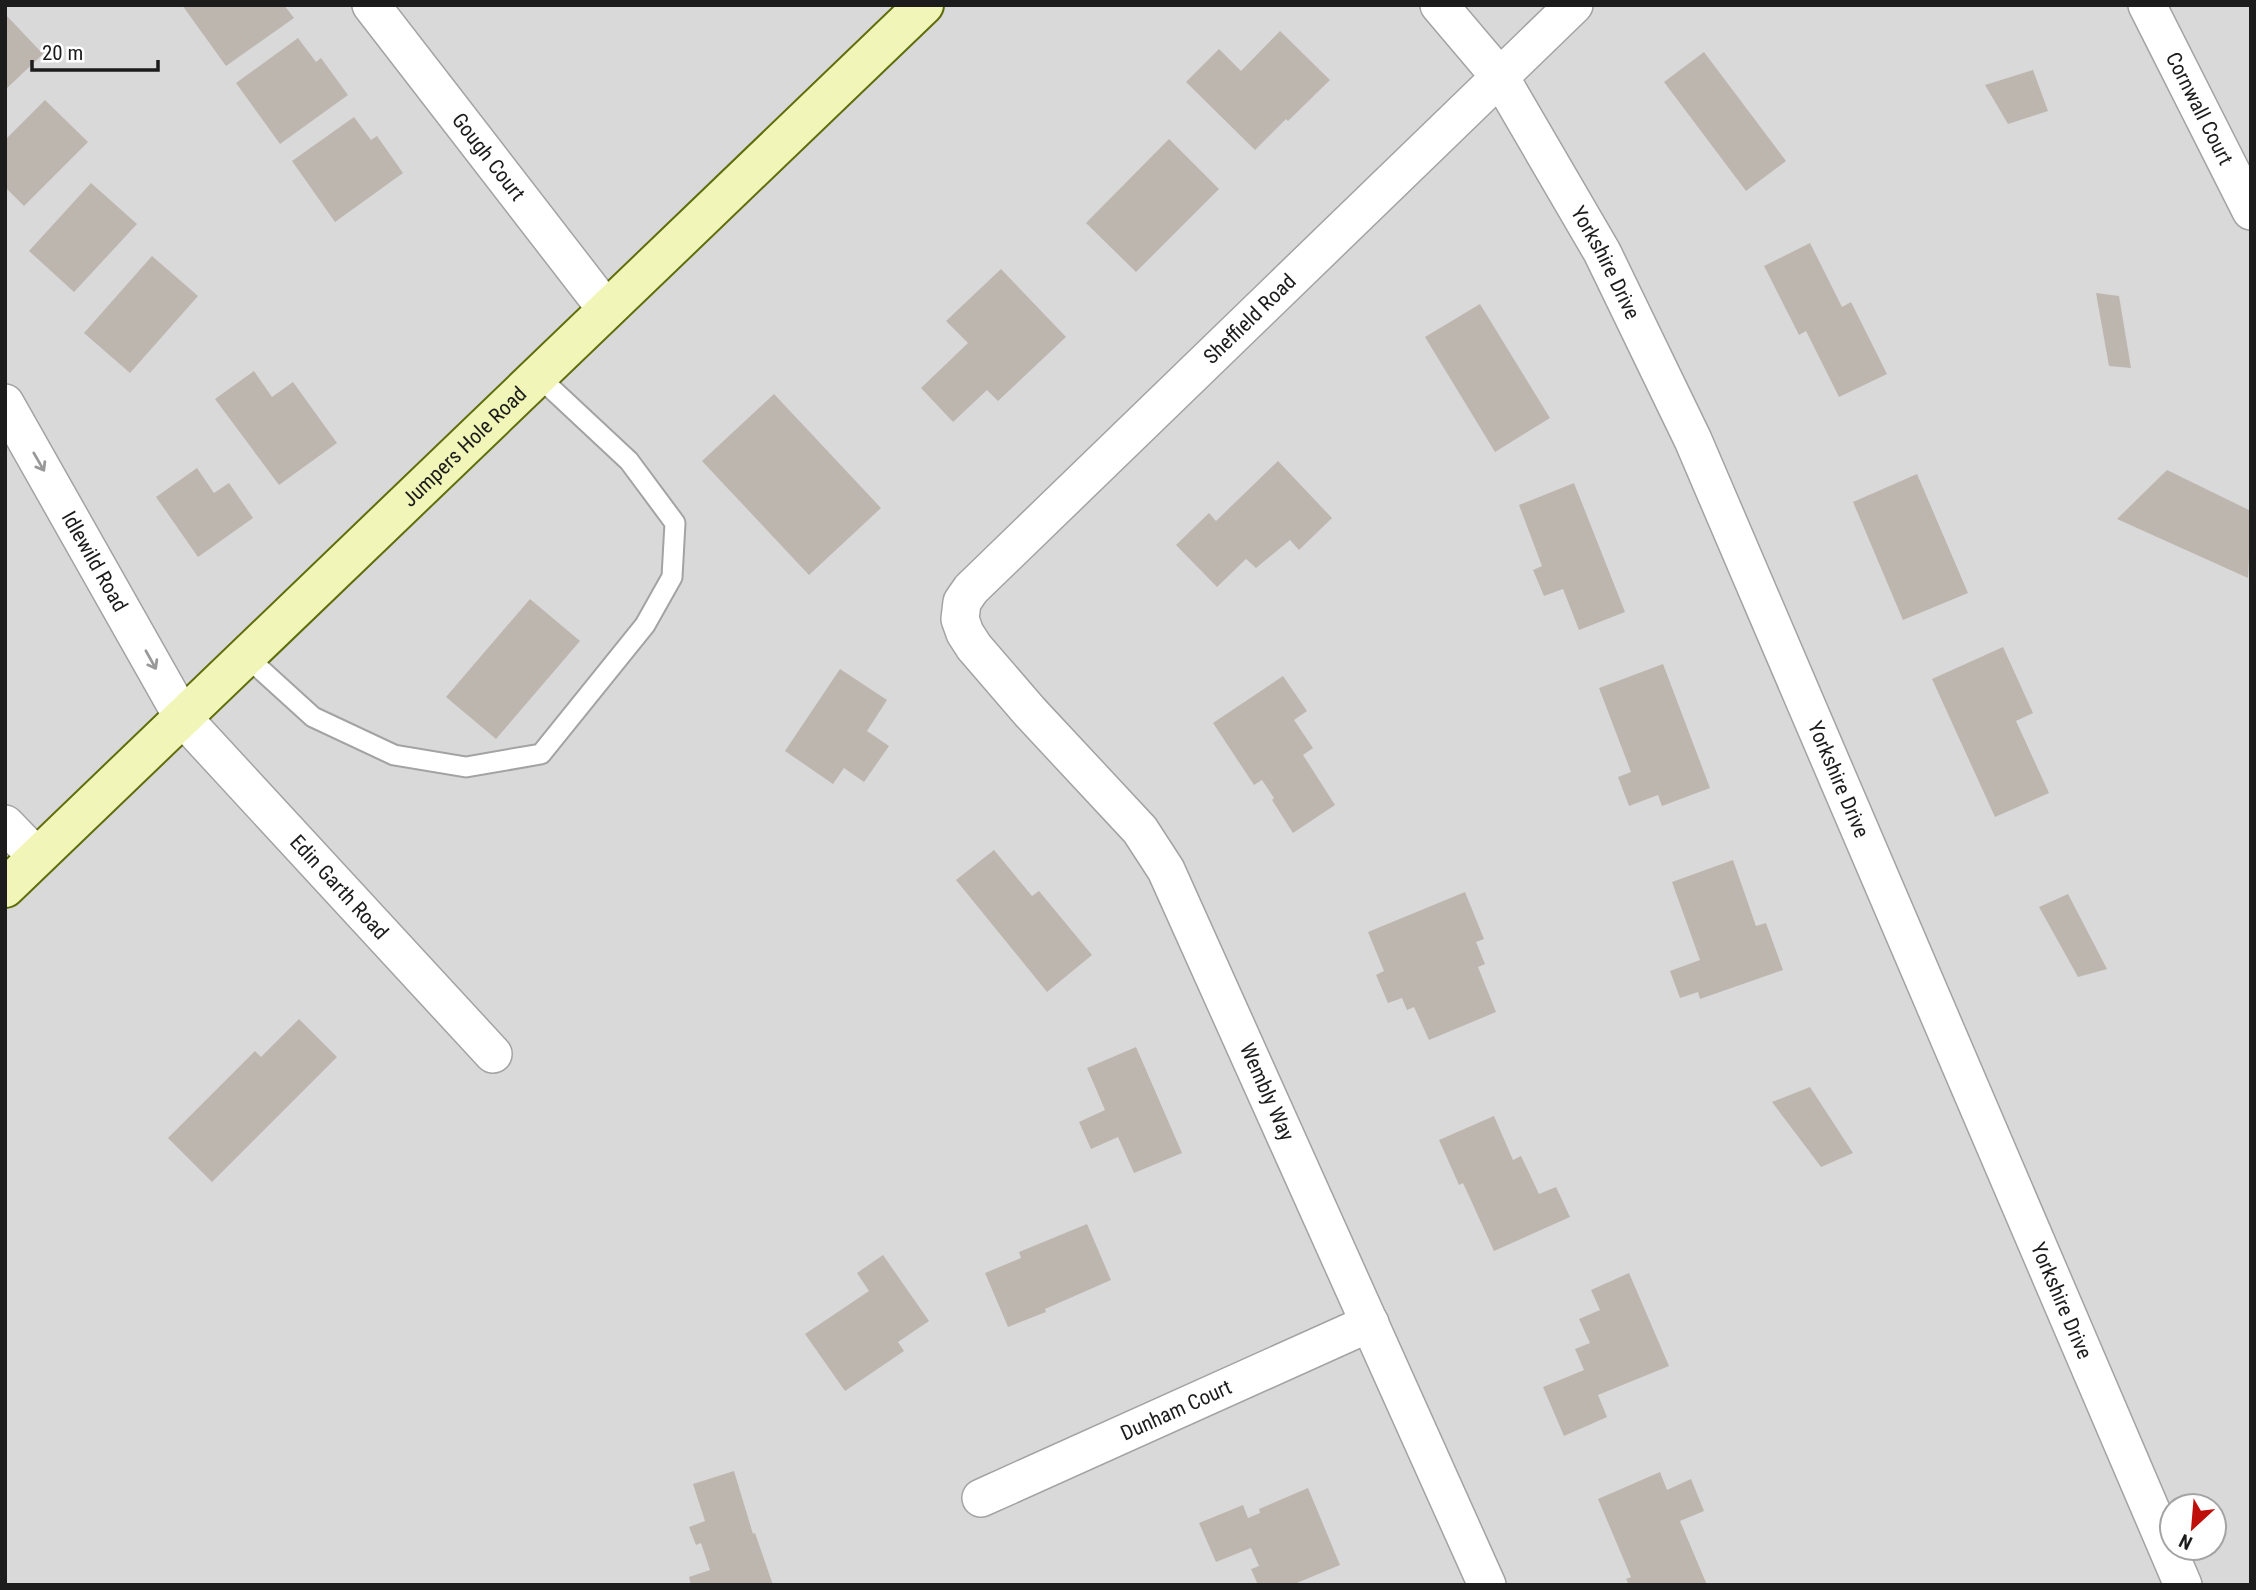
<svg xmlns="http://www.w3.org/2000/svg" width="2256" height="1590" viewBox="0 0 2256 1590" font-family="'Roboto Condensed',sans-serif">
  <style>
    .residential { fill: #dad9d9; fill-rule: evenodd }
    .building { fill: #bdb6af }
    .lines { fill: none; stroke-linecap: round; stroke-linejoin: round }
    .lane-casing { stroke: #a3a3a3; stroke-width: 23 }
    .street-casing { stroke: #a3a3a3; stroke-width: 40 }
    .secondary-casing { stroke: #5f6d0a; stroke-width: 42 }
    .lane { stroke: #fff; stroke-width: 19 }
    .street { stroke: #fff; stroke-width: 37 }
    .secondary { stroke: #f1f6b8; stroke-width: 38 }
    .oneway { stroke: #999 }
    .labels { text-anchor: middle; stroke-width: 7; stroke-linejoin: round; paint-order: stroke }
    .street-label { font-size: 21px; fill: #1c1c1c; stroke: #fff }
  </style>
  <rect width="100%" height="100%" fill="#edeae3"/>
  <path class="residential" d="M 5,5 L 2251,5 L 2251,1585 L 5,1585 ZM 2172,1506 L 2214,1506 L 2214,1548 L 2172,1548 Z"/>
  <g class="building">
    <path d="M 182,5 L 284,5 L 294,18 L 226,66 Z"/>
    <path d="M 5,14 L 43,54 L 5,90 Z"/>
    <path d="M 1280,31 L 1330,80 L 1288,121 L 1286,119 L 1255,150 L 1186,82 L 1219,49 L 1241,71 Z"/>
    <path d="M 298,38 L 316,62 L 321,58 L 348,95 L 280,144 L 236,83 Z"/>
    <path d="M 1704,52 L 1786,161 L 1746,191 L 1664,82 Z"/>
    <path d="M 2033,70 L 2048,111 L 2008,124 L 1985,85 Z"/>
    <path d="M 45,100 L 88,142 L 24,206 L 5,187 L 5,140 Z"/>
    <path d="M 354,117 L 371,140 L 377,136 L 403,173 L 335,222 L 292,161 Z"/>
    <path d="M 1169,139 L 1219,189 L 1136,272 L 1086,223 Z"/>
    <path d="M 91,183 L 137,224 L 74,292 L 29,251 Z"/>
    <path d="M 1810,243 L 1842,307 L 1851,302 L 1887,374 L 1839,397 L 1806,331 L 1799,335 L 1764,266 Z"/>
    <path d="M 152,256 L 198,296 L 130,373 L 84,333 Z"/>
    <path d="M 1001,269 L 1066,337 L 998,401 L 987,390 L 953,422 L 921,388 L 968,343 L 946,321 Z"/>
    <path d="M 2096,293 L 2119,296 L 2131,368 L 2109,366 Z"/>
    <path d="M 1480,304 L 1550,418 L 1495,452 L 1425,337 Z"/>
    <path d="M 254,371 L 272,397 L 293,382 L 337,443 L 279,485 L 215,399 Z"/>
    <path d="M 774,394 L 881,508 L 809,575 L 702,461 Z"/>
    <path d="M 1278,461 L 1332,518 L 1299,550 L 1290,540 L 1256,568 L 1246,559 L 1217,587 L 1176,545 L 1209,513 L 1216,521 Z"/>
    <path d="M 197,468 L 214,493 L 229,483 L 253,518 L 198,557 L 156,497 Z"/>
    <path d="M 2167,470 L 2251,511 L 2248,578 L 2117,519 Z"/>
    <path d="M 1917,474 L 1968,593 L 1903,620 L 1853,502 Z"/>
    <path d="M 1574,483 L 1625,612 L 1579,630 L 1563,589 L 1544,596 L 1533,570 L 1542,566 L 1519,505 Z"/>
    <path d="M 530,599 L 580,641 L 496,739 L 446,697 Z"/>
    <path d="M 2003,647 L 2033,713 L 2016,721 L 2049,793 L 1995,817 L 1932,679 Z"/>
    <path d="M 1663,664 L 1710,788 L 1662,806 L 1658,795 L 1629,806 L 1618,777 L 1631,772 L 1599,688 Z"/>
    <path d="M 840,669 L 887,700 L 867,731 L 889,746 L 864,782 L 844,768 L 833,784 L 785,751 Z"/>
    <path d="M 1283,676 L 1307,711 L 1294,720 L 1313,748 L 1303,755 L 1335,805 L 1293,833 L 1272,800 L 1274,798 L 1262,780 L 1254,785 L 1213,723 Z"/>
    <path d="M 994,850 L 1032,896 L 1039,891 L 1092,955 L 1047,992 L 956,880 Z"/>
    <path d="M 1733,860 L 1756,926 L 1766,923 L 1783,970 L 1700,999 L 1698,992 L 1680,998 L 1670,971 L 1700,960 L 1672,882 Z"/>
    <path d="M 1465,892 L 1484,939 L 1476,942 L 1485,964 L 1478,967 L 1496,1012 L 1429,1040 L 1414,1007 L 1407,1010 L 1402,998 L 1388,1003 L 1376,975 L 1384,971 L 1368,932 Z"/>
    <path d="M 2068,894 L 2107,969 L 2078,977 L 2039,907 Z"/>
    <path d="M 299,1019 L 337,1057 L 212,1182 L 168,1138 L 255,1051 L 261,1057 Z"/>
    <path d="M 1136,1047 L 1182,1153 L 1134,1173 L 1118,1137 L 1091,1149 L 1079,1122 L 1105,1110 L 1087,1068 Z"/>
    <path d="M 1810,1087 L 1853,1153 L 1821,1167 L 1772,1102 Z"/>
    <path d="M 1494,1116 L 1513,1160 L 1521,1156 L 1539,1194 L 1556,1187 L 1570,1217 L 1494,1251 L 1463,1183 L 1459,1185 L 1439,1140 Z"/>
    <path d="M 1087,1224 L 1111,1280 L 1045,1309 L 1046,1312 L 1008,1327 L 985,1273 L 1021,1258 L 1019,1252 Z"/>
    <path d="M 883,1255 L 929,1321 L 898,1342 L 904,1351 L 845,1391 L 805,1334 L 869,1291 L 857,1273 Z"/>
    <path d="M 1629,1273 L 1669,1366 L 1598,1395 L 1607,1417 L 1564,1436 L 1543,1387 L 1584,1370 L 1575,1349 L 1590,1343 L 1579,1319 L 1600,1310 L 1591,1290 Z"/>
    <path d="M 734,1471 L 753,1534 L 755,1533 L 773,1585 L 691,1585 L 689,1577 L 710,1570 L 701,1543 L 696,1545 L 689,1527 L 705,1521 L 693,1484 Z"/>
    <path d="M 1660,1472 L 1667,1490 L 1691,1479 L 1704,1511 L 1680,1521 L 1707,1585 L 1629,1585 L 1626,1579 L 1631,1577 L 1598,1499 Z"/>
    <path d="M 1308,1488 L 1340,1565 L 1292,1585 L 1258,1585 L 1251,1569 L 1259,1566 L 1251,1548 L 1216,1562 L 1199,1523 L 1243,1505 L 1248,1518 L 1260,1513 L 1259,1509 Z"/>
  </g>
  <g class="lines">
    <defs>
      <path id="lane" d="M 247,657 L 313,717 L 394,755 L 466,767 L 541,754 L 645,625 L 672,577 L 675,523 L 629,461 L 538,376"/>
      <g id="street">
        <path id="s1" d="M 371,5 L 606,309"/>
        <path id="s2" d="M 1439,5 L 1500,77 L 1602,252 L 1693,440 L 2183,1585"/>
        <path id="s3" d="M 2147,5 L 2251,211"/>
        <path id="s4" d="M 5,403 L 183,718 L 493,1054"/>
        <path d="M 5,824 L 37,857"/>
        <path id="s5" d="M 981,1498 L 1370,1323"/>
        <path id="s6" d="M 1487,1585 L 1166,870 L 1140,830 L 1030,712 L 974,647 L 965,633 L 960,619 L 962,602 L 971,589 L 1574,5"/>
      </g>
      <g id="secondary">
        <path id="s7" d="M 5,888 L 924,5"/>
      </g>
    </defs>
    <use href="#lane" class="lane-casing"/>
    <use href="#street" class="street-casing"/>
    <use href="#secondary" class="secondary-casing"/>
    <use href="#lane" class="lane"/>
    <use href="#street" class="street"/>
    <use href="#secondary" class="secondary"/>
  </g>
  <defs><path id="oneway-shaft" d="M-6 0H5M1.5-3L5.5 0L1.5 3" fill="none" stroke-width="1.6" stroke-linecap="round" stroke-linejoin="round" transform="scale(1.75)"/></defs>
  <g class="oneway">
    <use href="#oneway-shaft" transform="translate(39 462) rotate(60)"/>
    <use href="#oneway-shaft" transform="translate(151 660) rotate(61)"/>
  </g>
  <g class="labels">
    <g class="street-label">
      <text dy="7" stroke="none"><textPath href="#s3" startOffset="116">Cornwall Court</textPath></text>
      <text dy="7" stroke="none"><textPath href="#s1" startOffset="192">Gough Court</textPath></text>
      <text dy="7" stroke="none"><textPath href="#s2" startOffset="308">Yorkshire Drive</textPath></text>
      <text dy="7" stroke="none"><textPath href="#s6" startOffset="1531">Sheffield Road</textPath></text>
      <text dy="7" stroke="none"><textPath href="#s7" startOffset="637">Jumpers Hole Road</textPath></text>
      <text dy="7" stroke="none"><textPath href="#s4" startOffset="182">Idlewild Road</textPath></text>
      <text dy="7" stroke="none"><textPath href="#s2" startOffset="875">Yorkshire Drive</textPath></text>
      <text dy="7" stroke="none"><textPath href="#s4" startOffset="592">Edin Garth Road</textPath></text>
      <text transform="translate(1267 1092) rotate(66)" y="7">Wembly Way</text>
      <text dy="7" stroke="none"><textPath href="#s2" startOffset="1442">Yorkshire Drive</textPath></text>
      <text dy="7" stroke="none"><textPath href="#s5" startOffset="214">Dunham Court</textPath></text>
    </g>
  </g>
  <rect width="2256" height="1590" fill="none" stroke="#1c1c1c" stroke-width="14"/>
  <g transform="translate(2193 1527) rotate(206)"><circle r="33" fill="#ffffff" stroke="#a4a4a4" stroke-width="2"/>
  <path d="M0-5L12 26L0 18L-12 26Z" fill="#bf0f0a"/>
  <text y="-10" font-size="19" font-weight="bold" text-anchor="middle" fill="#1c1c1c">N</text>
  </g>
  <path d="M32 60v10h126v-10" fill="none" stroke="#1c1c1c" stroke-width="3.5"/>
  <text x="42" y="60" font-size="21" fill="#1c1c1c" stroke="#ffffff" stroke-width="5" paint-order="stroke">20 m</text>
</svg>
